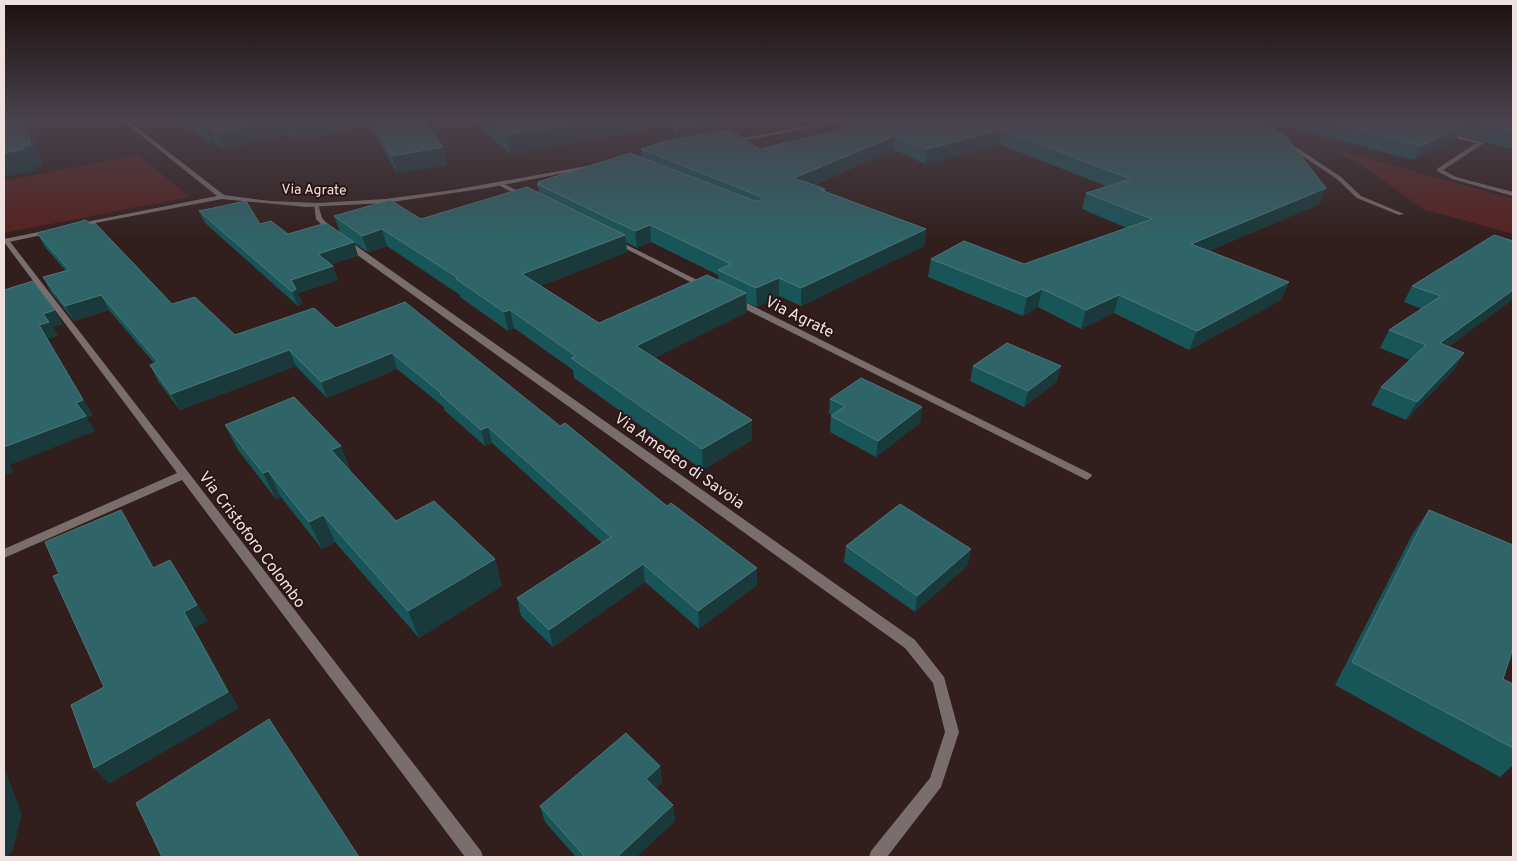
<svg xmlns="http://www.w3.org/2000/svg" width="1517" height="861" viewBox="0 0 1517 861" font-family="Overpass,sans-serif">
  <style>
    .green { fill: #572120 }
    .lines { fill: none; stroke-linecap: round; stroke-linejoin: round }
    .service { fill: #796e6d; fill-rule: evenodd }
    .minor { fill: #796e6d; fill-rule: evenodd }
    .tertiary { fill: #796e6d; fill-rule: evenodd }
    .wall { fill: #185559; fill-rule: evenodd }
    .shaded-wall { fill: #19393b }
    .building { fill: #2f6468; stroke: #4d777a }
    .labels { text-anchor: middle; stroke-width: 4; stroke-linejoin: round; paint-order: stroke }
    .far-street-label { font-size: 14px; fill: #efe1e0; stroke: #281514 }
    .street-label { font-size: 16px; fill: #efe1e0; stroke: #281514 }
  </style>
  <rect width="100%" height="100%" fill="#321f1d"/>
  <g class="green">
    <path d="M 1334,149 L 1513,199 L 1513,234 L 1423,209 L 1372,172 Z"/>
    <path d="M 138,155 L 190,197 L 4,233 L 4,181 Z"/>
  </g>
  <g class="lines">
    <path class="service" d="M 1285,143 L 1299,149 L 1341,177 L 1361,196 L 1404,214 L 1399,215 L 1357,198 L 1337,179 L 1295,151 L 1283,146 L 1282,145 Z"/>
    <g class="minor">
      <path d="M 1446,132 L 1484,143 L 1443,170 L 1456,177 L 1513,192 L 1513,196 L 1452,179 L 1437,171 L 1437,169 L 1476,143 L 1444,135 L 1443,134 Z"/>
      <path d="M 500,182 L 528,196 L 529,197 L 524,198 L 498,185 L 498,183 Z"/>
      <path d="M 314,204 L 318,204 L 322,218 L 334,231 L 334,233 L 330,233 L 316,219 Z"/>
      <path d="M 4,238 L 8,239 L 481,851 L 483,857 L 465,857 L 182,480 L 4,558 L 4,549 L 177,473 L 4,242 Z"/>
      <path d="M 342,240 L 348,240 L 915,640 L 944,677 L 959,732 L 941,787 L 887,857 L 869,857 L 871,851 L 930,778 L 945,732 L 933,683 L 905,648 L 342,244 Z"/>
      <path d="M 613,240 L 617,240 L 709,286 L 705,288 L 702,288 L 613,242 Z"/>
      <path d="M 731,298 L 737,298 L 1091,474 L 1092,476 L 1087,480 L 731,302 Z"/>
    </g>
    <g class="tertiary">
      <path d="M 122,120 L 127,120 L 224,195 L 270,201 L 318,203 L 385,199 L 453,190 L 587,166 L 590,168 L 487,188 L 385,203 L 306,207 L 222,199 L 74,227 L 74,225 L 76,224 L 217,196 Z"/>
      <path d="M 839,120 L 849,120 L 731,143 L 728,141 Z"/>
      <path d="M 49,230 L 51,231 L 51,233 L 4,243 L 4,239 Z"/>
    </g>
  </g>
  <g class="wall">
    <path d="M 176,120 L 423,120 L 443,147 L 447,165 L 397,173 L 369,125 L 298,141 L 289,134 L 224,149 L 215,143 L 212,144 Z"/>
    <path d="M 473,120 L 721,120 L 723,131 L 760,149 L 851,127 L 843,123 L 843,120 L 1513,120 L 1513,149 L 1458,135 L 1455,141 L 1414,160 L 1277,124 L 1278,125 L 1276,131 L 1319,204 L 1209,251 L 1289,282 L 1281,300 L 1189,350 L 1114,313 L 1081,329 L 1038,307 L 1023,316 L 928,277 L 931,259 L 1024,264 L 1127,228 L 1082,209 L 1086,193 L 1106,186 L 999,144 L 925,164 L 894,150 L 814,185 L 825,189 L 825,192 L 926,229 L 924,246 L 801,306 L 779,296 L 757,307 L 746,302 L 747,312 L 654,358 L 752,420 L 752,440 L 703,470 L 574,378 L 573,370 L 514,328 L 508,331 L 460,297 L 460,295 L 387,246 L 368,252 L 354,243 L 358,256 L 331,264 L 333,266 L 338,280 L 298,293 L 302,303 L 298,306 L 205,223 L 199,211 L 260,224 L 288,234 L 340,232 L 334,216 L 421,219 L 539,193 L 537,184 L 538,184 L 538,182 L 641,157 L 641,149 L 676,140 L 672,125 L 510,154 ZM 626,242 L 637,248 L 651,242 L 718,275 L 718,280 L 599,323 L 541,286 L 627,252 Z"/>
    <path d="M 37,233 L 172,304 L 235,335 L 336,328 L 560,426 L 667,506 L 757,568 L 757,585 L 699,629 L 645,582 L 553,647 L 521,616 L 517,598 L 602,543 L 492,443 L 485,446 L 444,410 L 444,407 L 397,369 L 327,398 L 296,366 L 180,410 L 158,381 L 150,365 L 154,363 L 109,310 L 74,321 L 51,292 L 43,277 L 66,271 L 45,247 Z"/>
    <path d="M 1513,241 L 1513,299 L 1448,347 L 1464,353 L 1453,371 L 1406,420 L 1371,405 L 1381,387 L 1410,360 L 1380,348 L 1389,330 L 1422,309 L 1404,302 L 1412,286 Z"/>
    <path d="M 973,366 L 1061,366 L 1057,381 L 1024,407 L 970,381 Z"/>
    <path d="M 830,399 L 922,407 L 920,423 L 876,457 L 830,432 L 831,416 L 832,415 L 829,414 Z"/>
    <path d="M 225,425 L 341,446 L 351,472 L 396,521 L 495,559 L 502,586 L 419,638 L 335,542 L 322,549 L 281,497 L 276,499 L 238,450 Z"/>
    <path d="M 1429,510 L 1503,679 L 1513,684 L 1513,765 L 1500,777 L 1335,685 L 1413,533 Z"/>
    <path d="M 846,546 L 968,565 L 915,612 L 844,562 Z"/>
    <path d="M 660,766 L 662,782 L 656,788 L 673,805 L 675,821 L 636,857 L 576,857 L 545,822 L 540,806 Z"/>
  </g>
  <g class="shaded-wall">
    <path d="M 25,120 L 30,120 L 43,166 L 35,167 L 36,171 L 4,177 L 4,153 L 24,146 Z"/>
    <path d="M 277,120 L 284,120 L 289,134 L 224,149 L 218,133 Z"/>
    <path d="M 315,120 L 367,120 L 369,125 L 298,141 L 293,124 Z"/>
    <path d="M 599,120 L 672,120 L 672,125 L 510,154 L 506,135 Z"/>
    <path d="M 723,121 L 723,139 L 678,147 L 676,129 Z"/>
    <path d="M 1463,126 L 1455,141 L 1414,160 L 1421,146 Z"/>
    <path d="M 205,127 L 208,127 L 215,143 L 212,144 Z"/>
    <path d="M 1001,130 L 999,144 L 925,164 L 927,149 Z"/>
    <path d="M 895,136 L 894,150 L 794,193 L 794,178 Z"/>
    <path d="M 443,147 L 447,165 L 397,173 L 392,156 Z"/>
    <path d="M 1326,188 L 1319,204 L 1185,261 L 1191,244 Z"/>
    <path d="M 650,225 L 651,242 L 637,248 L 635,231 Z"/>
    <path d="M 382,229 L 387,246 L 368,252 L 362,236 Z"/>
    <path d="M 926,229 L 924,246 L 801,306 L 801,288 Z"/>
    <path d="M 625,235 L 627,252 L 526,292 L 522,274 Z"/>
    <path d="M 354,242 L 358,256 L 323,267 L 318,254 Z"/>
    <path d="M 333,266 L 338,280 L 298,293 L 302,303 L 298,306 L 292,292 L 291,280 Z"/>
    <path d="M 779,278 L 779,296 L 757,307 L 756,288 Z"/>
    <path d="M 1289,282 L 1281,300 L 1189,350 L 1197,331 Z"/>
    <path d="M 1042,289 L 1038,307 L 1023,316 L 1027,297 Z"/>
    <path d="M 1513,290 L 1513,299 L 1430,361 L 1440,343 Z"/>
    <path d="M 746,293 L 747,312 L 638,366 L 636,346 Z"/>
    <path d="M 101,295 L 109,310 L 74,321 L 65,306 Z"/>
    <path d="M 1119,295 L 1114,313 L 1081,329 L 1086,310 Z"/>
    <path d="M 55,310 L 63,324 L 53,327 L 58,336 L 48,339 L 93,415 L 87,418 L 95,431 L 10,465 L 13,472 L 4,476 L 4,447 L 76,403 L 39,325 L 43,314 Z"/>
    <path d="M 510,310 L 514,328 L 508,331 L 504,312 Z"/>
    <path d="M 289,350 L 296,366 L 180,410 L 171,394 Z"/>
    <path d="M 392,353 L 397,369 L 327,398 L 321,382 Z"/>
    <path d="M 1464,353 L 1453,371 L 1406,420 L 1417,402 Z"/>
    <path d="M 1061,366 L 1057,381 L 1024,407 L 1028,391 Z"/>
    <path d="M 922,407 L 920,423 L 876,457 L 878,441 Z"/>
    <path d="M 752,420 L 752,440 L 703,470 L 702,449 Z"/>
    <path d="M 488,427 L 492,443 L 485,446 L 481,430 Z"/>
    <path d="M 341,446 L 351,472 L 342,476 L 331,450 Z"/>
    <path d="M 268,471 L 281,497 L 276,499 L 263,473 Z"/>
    <path d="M 121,510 L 131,526 L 164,584 L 153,568 Z"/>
    <path d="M 323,515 L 335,542 L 322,549 L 309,522 Z"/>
    <path d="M 971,549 L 968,565 L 915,612 L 917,596 Z"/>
    <path d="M 495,559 L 502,586 L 419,638 L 408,611 Z"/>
    <path d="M 170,560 L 208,621 L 194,628 L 239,708 L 109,784 L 94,768 L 184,612 Z"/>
    <path d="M 643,564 L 645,582 L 553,647 L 549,630 Z"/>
    <path d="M 757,568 L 757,585 L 699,629 L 698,611 Z"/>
    <path d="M 660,766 L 662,782 L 649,795 L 646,779 Z"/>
    <path d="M 4,767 L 22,815 L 12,852 L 6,857 L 4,857 Z"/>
    <path d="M 673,805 L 675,821 L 636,857 L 617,857 Z"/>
  </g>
  <g class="building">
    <path d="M 4,120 L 25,120 L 31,145 L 24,146 L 24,149 L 4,153 Z"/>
    <path d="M 193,120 L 277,120 L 218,133 L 208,127 L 205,127 Z"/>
    <path d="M 286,120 L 315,120 L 293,124 Z"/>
    <path d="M 370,120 L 423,120 L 443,147 L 392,156 Z"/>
    <path d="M 489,120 L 599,120 L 506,135 Z"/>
    <path d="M 674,120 L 721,120 L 723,121 L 676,129 Z"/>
    <path d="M 865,120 L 1239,120 L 1284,134 L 1326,188 L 1191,244 L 1289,282 L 1197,331 L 1119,295 L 1086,310 L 1042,289 L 1027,297 L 931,259 L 964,241 L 1024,264 L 1152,219 L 1086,193 L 1131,179 L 1001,130 L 927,149 L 895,136 L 794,178 L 825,189 L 821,190 L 926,229 L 801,288 L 779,278 L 756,288 L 718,270 L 731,264 L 650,225 L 635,231 L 537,184 L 541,183 L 538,182 L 630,153 L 755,201 L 761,201 L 762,197 L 641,149 L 666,141 L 730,130 L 760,149 L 870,122 Z"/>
    <path d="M 1260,120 L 1274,120 L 1278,125 Z"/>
    <path d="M 1319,120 L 1436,120 L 1463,126 L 1421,146 Z"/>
    <path d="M 1461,120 L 1513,120 L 1513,132 Z"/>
    <path d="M 527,187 L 625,235 L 522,274 L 599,323 L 707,275 L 746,293 L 636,346 L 752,420 L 702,449 L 571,358 L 576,356 L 510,310 L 504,312 L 456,279 L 458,278 L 382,229 L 362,236 L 334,216 L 390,200 L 421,219 Z"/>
    <path d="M 246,201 L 260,224 L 271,221 L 288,234 L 326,223 L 354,242 L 318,254 L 333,266 L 291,280 L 296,289 L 292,292 L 199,211 Z"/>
    <path d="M 86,220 L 90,224 L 95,223 L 172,304 L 195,297 L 235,335 L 314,308 L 336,328 L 405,302 L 560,426 L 565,423 L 667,506 L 671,503 L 757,568 L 698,611 L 643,564 L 549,630 L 517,598 L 611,537 L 488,427 L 481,430 L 440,394 L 441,393 L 392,353 L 321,382 L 289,350 L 171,394 L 150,365 L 158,362 L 101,295 L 65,306 L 43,277 L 69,270 L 37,233 Z"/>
    <path d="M 1494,235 L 1513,241 L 1513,290 L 1440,343 L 1464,353 L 1417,402 L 1381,387 L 1426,345 L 1389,330 L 1441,296 L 1412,286 Z"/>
    <path d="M 33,281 L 55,310 L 43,314 L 49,322 L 39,325 L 83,400 L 76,403 L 86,416 L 4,447 L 4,290 Z"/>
    <path d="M 1007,343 L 1061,366 L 1028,391 L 973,366 Z"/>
    <path d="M 861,378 L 922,407 L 878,441 L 831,416 L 845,406 L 830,399 Z"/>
    <path d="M 294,397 L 341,446 L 331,450 L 396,521 L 434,501 L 495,559 L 408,611 L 323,515 L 309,522 L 268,471 L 263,473 L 225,425 Z"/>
    <path d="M 900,504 L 971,549 L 917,596 L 846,546 Z"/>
    <path d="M 121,510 L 153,568 L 170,560 L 197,605 L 184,612 L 228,692 L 94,768 L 71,705 L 104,687 L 53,576 L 59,574 L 45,542 Z"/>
    <path d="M 1429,510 L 1513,545 L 1513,648 L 1503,679 L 1513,684 L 1513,748 L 1352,662 Z"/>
    <path d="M 269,719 L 359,857 L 162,857 L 136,803 Z"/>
    <path d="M 626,733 L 660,766 L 646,779 L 673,805 L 617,857 L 585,857 L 540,806 Z"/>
  </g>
  <linearGradient id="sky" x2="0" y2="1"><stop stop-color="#1c1110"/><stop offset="0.5" stop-color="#49424c"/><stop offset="1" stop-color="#49424c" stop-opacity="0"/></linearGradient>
  <rect width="1517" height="240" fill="url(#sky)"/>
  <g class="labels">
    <g class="far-street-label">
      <text transform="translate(314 189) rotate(1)" y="5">Via Agrate</text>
    </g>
    <g class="street-label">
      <text transform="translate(800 316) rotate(26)" y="6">Via Agrate</text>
      <text transform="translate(680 460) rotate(35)" y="6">Via Amedeo di Savoia</text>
      <text transform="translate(253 539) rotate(53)" y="6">Via Cristoforo Colombo</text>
    </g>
  </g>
  <rect width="1517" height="861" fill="none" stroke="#efe1e0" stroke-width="10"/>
</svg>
